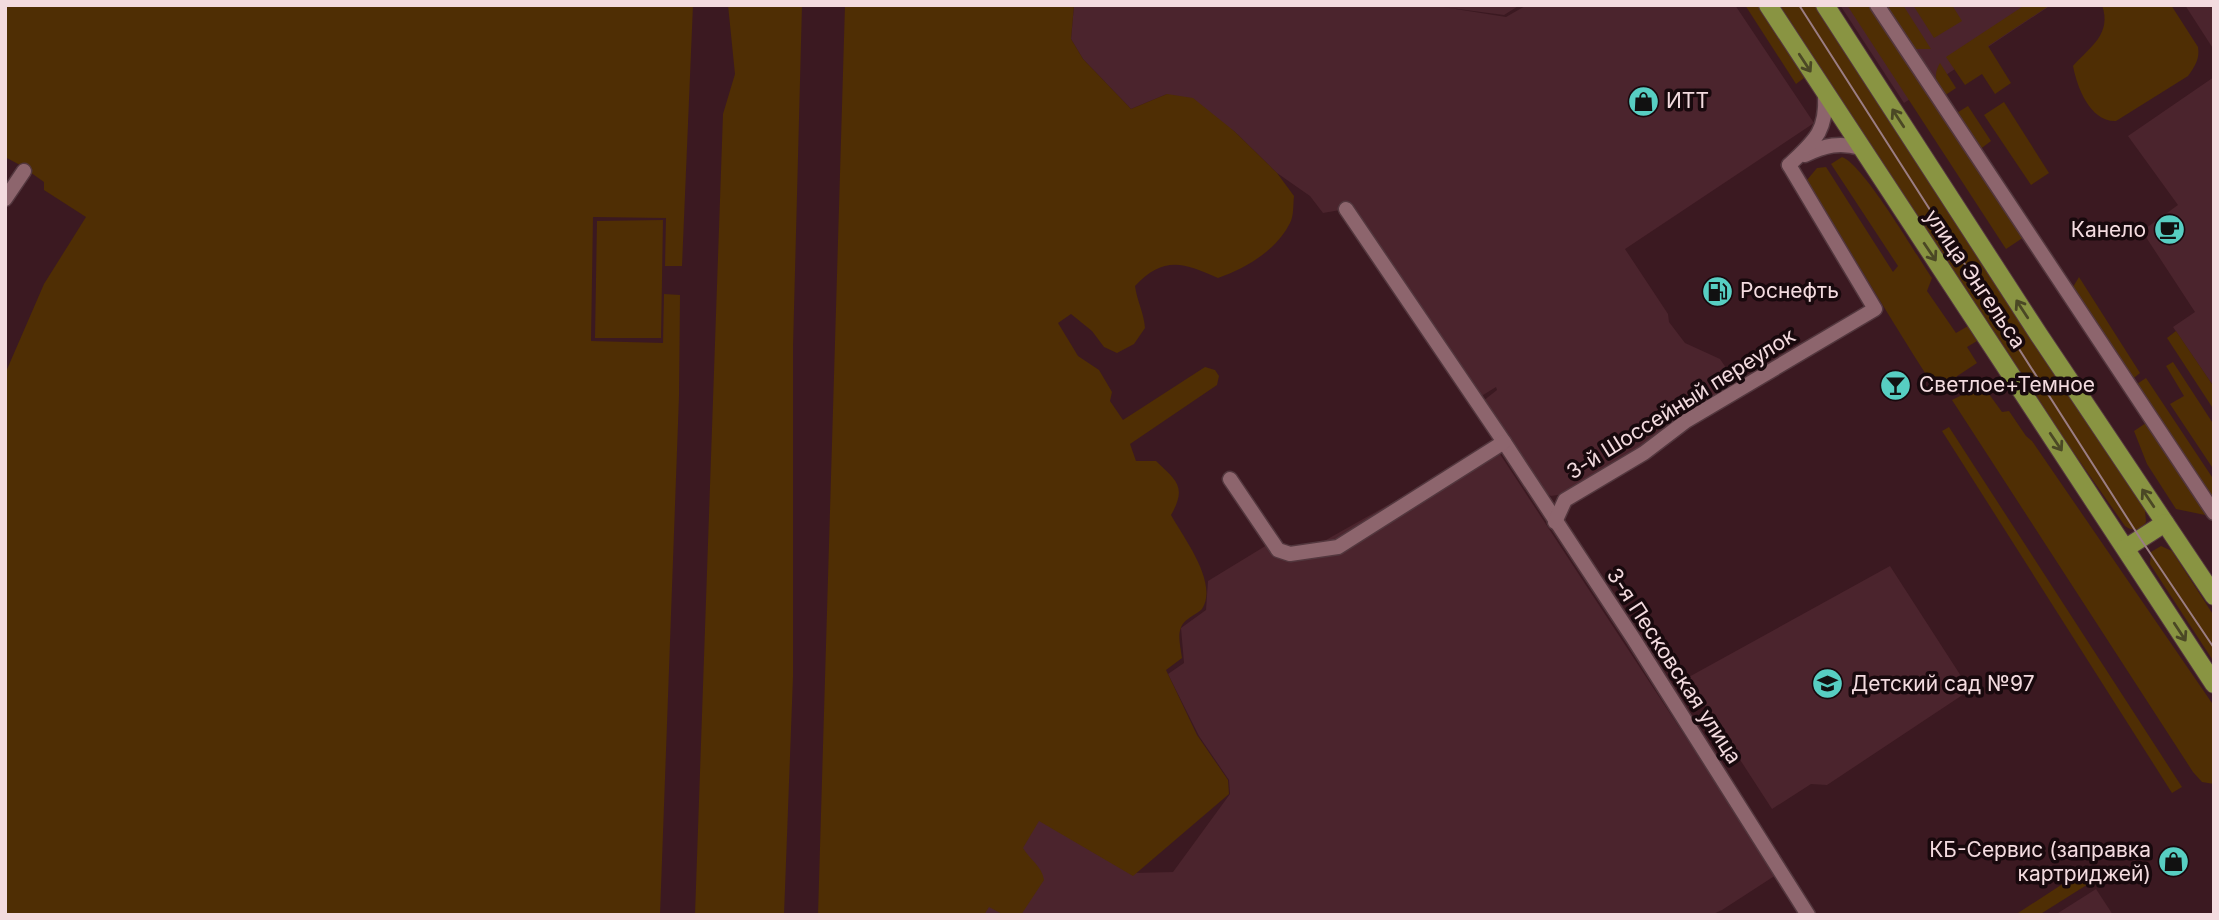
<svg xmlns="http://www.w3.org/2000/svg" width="2219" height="920" viewBox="0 0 2219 920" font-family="Inter,sans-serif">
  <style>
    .built { fill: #4b242d }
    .green { fill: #4f2e04 }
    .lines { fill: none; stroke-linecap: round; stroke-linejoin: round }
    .minor-casing { stroke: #53373e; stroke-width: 17 }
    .major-casing { stroke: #53373e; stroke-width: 20 }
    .minor { stroke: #8d656d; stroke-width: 14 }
    .major { stroke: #899442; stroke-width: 18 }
    .tram { stroke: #9a7d83; stroke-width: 2 }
    .oneway { stroke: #4b4825 }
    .labels { text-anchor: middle; stroke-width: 7; stroke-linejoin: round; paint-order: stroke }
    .poi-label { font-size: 21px; fill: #f3dbdf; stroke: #18090d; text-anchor: start }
    .street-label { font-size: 21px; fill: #f3dbdf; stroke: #18090d }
  </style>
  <rect width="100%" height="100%" fill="#3b1921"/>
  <g class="built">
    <path d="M 1074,5 L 1520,5 L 1504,15 L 1443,7 L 1506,17 L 1527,5 L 1735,5 L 1814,123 L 1625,249 L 1668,314 L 1669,322 L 1685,343 L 1720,359 L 1737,384 L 1675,422 L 1626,457 L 1564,494 L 1551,496 L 1542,491 L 1483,401 L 1497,390 L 1496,387 L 1475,400 L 1346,209 L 1323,213 L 1310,196 L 1277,173 L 1234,131 L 1167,94 L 1131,109 L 1083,59 L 1071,39 Z"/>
    <path d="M 1840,5 L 2051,5 L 1904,103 Z"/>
    <path d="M 2185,5 L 2214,5 L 2214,50 Z"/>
    <path d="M 2214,77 L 2214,387 L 2173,327 L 2195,312 L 2142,231 L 2178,205 L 2128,136 Z"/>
    <path d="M 1494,445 L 1776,875 L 1722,910 L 1711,915 L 977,915 L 1035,811 L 1134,873 L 1173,872 L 1230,794 L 1229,780 L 1199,736 L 1168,674 L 1184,663 L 1181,628 L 1206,610 L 1208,581 L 1267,545 L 1310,549 Z"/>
    <path d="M 1890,566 L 1970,690 L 1827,785 L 1811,784 L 1772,809 L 1687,678 Z"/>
    <path d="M 2096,889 L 2113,915 L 2055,915 Z"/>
  </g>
  <g class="green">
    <path d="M 5,5 L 693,5 L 682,266 L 665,266 L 666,218 L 593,217 L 591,341 L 663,343 L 664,294 L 680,295 L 679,396 L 660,915 L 5,915 L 5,374 L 44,284 L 86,217 L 44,190 L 44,182 L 20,165 L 5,157 Z"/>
    <path d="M 728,5 L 802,5 L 793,347 L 793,677 L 784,915 L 695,915 L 723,114 L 735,74 Z"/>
    <path d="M 845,5 L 1074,5 L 1071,39 L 1083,59 L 1131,109 L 1167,94 L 1193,98 L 1234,131 L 1277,173 L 1294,196 C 1293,204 1294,216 1290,223 C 1276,251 1246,268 1218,278 C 1183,262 1163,256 1135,286 C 1137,301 1144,313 1145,328 L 1134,344 L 1117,353 L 1104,347 L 1092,331 L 1071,314 L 1058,323 L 1078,356 L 1099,370 L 1112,392 L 1110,401 L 1123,420 L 1205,367 L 1215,370 L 1219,376 L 1217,385 L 1130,444 L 1136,461 L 1156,461 C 1177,481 1187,487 1171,515 C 1183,537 1219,583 1202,609 C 1199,612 1192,616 1188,619 C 1175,628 1180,643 1182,658 L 1166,670 L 1197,735 L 1228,780 L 1229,794 L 1133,876 L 1039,821 L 1023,848 C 1030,860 1042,866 1044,880 L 1021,915 L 1004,915 L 989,907 L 984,915 L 818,915 Z"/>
    <path d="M 1745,5 L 1763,5 L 1808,75 L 1796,84 Z"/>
    <path d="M 1775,5 L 1818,5 L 2145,510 L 2146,522 C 2141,530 2133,532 2125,526 L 1973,309 Z"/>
    <path d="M 1847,5 L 1874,5 L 2027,235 L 2006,249 Z"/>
    <path d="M 1883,5 L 1903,5 L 1931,49 L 1916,49 L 1909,45 Z"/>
    <path d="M 1913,5 L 1952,5 L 1962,21 L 1934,38 Z"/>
    <path d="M 2025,5 L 2050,5 L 1988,46 L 2011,83 L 1995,94 L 1982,74 L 1965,85 L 1946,57 Z"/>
    <path d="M 2102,5 L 2171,5 L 2198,47 C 2200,59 2195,66 2188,76 L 2116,121 C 2090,122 2077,87 2073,66 C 2091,46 2112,34 2102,5 Z"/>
    <path d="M 1940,63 L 1956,88 L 1944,96 C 1937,85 1932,76 1940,63 Z"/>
    <path d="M 2004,102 L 2049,173 L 2031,185 L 1984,115 Z"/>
    <path d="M 1968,106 L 1991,141 L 1979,150 L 1955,114 Z"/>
    <path d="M 1842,157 C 1864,165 1916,255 1932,278 L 1927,291 L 1956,333 L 1968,326 L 1977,341 L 1967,347 L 1977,363 L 1936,390 C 1891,321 1850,250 1807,180 L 1817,168 L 1826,167 L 1893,272 L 1898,266 L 1831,164 Z"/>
    <path d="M 663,220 L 661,338 L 595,338 L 597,221 Z"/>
    <path d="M 2079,277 L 2140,373 L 2130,381 L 2070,292 Z"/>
    <path d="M 2176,331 L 2214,387 L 2214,410 L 2167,338 Z"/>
    <path d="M 2173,362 L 2214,425 L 2214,470 L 2170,404 L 2184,396 L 2166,366 Z"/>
    <path d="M 2146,378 L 2214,480 L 2214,507 L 2134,386 Z"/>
    <path d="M 1978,379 L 2002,412 L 2009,411 L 2026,436 L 2032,441 L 2214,706 L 2214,784 L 2202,782 L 2193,772 L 1952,400 L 1962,395 Z"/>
    <path d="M 2149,421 L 2210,516 L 2176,509 L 2147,464 L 2134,431 Z"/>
    <path d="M 1949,427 L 2182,787 L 2172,793 L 1942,431 Z"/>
    <path d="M 2161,546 L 2172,551 L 2214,616 L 2214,662 L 2150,564 L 2151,552 Z"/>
    <path d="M 2084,870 L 2092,874 L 2093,881 L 2039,915 L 2015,915 Z"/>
  </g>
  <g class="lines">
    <defs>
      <g id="minor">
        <path d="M 1877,5 L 2214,513"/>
        <path d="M 1805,155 C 1825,145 1840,142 1861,148"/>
        <path d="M 1789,165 C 1814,141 1827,132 1825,95"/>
        <path d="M 5,199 L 24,171"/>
        <path d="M 1346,209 L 1504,442 L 1633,638 L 1808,915"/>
        <path d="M 1230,479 L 1278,550 L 1290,554 L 1338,547 L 1504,442"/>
        <path d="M 1555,522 L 1565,500 L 1644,453 L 1686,421 L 1875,309 L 1789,165"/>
      </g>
      <g id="major">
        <path d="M 1768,5 L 2214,684"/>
        <path d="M 1825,5 L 2039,335 L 2214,596"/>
        <path d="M 2126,548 L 2165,523"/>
      </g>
    </defs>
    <use href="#minor" class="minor-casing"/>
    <use href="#major" class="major-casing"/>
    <use href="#minor" class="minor"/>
    <use href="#major" class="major"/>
    <path class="tram" d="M 1799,5 L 2140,538 L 2214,648"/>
  </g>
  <defs><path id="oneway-shaft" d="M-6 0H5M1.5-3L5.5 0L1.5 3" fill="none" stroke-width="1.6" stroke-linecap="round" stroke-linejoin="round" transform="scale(1.75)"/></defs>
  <g class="oneway">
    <use href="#oneway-shaft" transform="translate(1805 63) rotate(57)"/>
    <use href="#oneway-shaft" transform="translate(1898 118) rotate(-123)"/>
    <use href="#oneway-shaft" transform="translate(1930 252) rotate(56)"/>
    <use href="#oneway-shaft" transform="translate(2022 309) rotate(-123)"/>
    <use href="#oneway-shaft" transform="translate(2056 442) rotate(56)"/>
    <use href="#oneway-shaft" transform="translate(2148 498) rotate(-124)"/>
    <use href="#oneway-shaft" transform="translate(2180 632) rotate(57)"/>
  </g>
  <defs>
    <symbol id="shop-disc" viewBox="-11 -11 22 22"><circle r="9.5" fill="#57cec2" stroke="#18090d"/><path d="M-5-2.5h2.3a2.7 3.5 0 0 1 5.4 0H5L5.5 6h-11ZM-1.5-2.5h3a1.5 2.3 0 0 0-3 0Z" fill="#111"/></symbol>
    <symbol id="cafe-disc" viewBox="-11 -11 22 22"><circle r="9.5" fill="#57cec2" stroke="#18090d"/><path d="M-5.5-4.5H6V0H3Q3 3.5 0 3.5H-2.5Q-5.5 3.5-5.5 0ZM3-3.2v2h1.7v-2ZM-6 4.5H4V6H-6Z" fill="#111"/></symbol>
    <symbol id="fuel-disc" viewBox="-11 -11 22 22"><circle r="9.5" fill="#57cec2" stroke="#18090d"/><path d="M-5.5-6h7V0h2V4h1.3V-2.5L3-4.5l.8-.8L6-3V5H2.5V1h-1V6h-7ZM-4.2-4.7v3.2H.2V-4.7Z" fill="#111"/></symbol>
    <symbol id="bar-disc" viewBox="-11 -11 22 22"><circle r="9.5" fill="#57cec2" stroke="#18090d"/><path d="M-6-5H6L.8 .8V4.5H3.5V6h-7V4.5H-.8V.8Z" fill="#111"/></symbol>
    <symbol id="school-disc" viewBox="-11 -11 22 22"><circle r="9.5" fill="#57cec2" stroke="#18090d"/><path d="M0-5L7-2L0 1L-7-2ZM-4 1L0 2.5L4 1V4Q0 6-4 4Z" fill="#111"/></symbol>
  </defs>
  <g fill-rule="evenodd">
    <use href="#shop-disc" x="1626" y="84" width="35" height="35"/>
    <use href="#cafe-disc" x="2152" y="212" width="35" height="35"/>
    <use href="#fuel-disc" x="1700" y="274" width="35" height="35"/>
    <use href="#bar-disc" x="1878" y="368" width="35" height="35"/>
    <use href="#school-disc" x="1810" y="666" width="35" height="35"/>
    <use href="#shop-disc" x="2156" y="844" width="35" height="35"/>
  </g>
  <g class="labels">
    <g class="poi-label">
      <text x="1666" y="108">ИТТ</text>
      <text x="2146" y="237" text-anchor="end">Канело</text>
      <text x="1740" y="298">Роснефть</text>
      <text x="1919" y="392">Светлое+Темное</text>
      <text x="1851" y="691">Детский сад №97</text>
      <text x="2151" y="857" text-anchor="end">КБ-Сервис (заправка<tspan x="2151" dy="24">картриджей)</tspan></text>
    </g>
    <g class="street-label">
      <text transform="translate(1975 279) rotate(56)" y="7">улица Энгельса</text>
      <text transform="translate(1681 404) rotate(-32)" y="7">3-й Шоссейный переулок</text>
      <text transform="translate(1674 666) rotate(57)" y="7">3-я Песковская улица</text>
    </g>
  </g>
  <rect width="2219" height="920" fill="none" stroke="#f3dbdf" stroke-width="14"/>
</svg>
